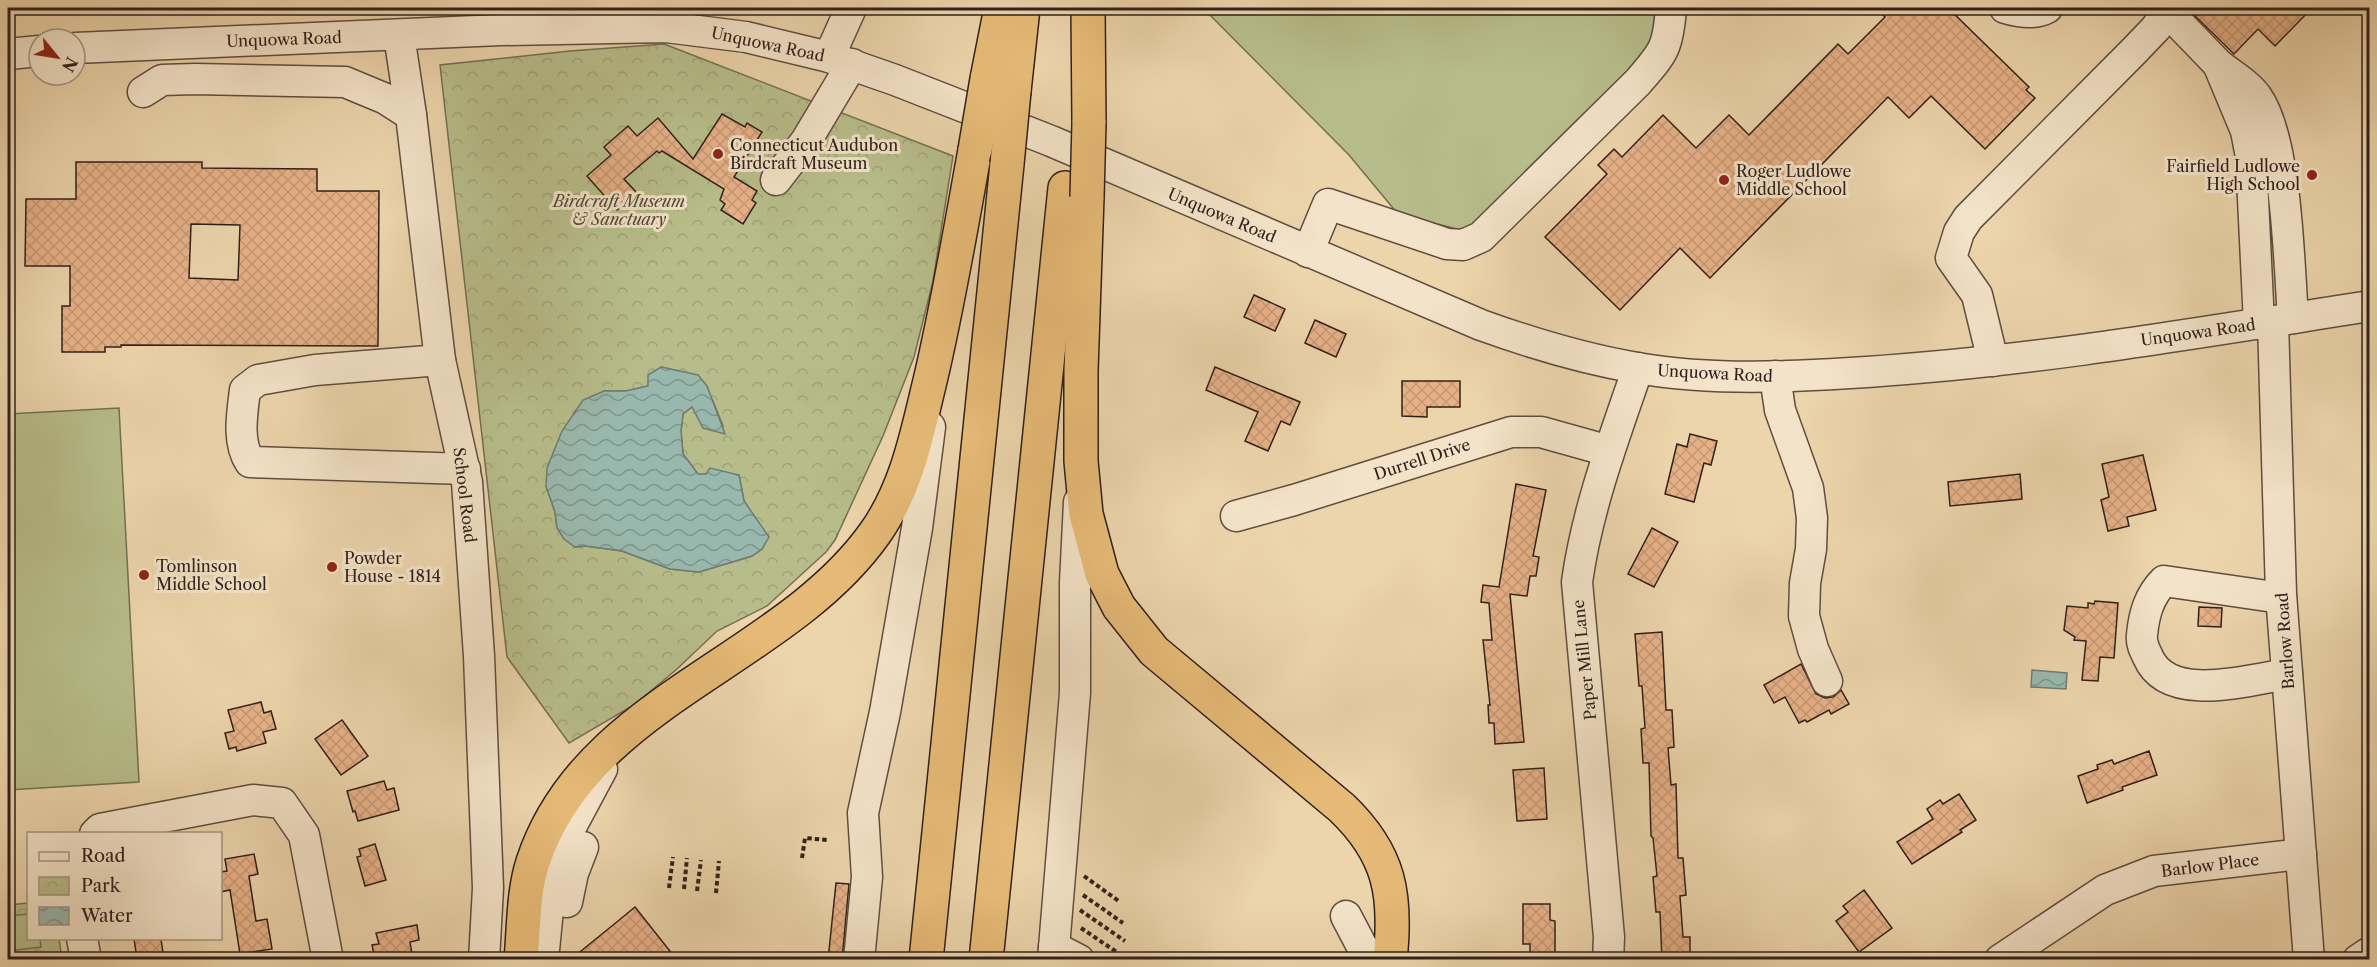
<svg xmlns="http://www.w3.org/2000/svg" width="2377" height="967" viewBox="0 0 2377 967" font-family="'Libre Caslon Text',serif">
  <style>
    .park { fill: url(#park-crowns); stroke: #746f53; stroke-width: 1.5; fill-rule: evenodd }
    .garden { fill: #b7bd8a; stroke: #746f53; stroke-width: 1.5 }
    .water { fill: url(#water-waves); stroke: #6f7c73; stroke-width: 1.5 }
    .building { fill: url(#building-cross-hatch); stroke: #30211c; stroke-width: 1.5; fill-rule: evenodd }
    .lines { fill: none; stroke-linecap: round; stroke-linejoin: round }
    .minor-casing { stroke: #5f4e40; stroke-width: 33 }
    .highway-casing { stroke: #30211c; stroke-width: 36 }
    .path { stroke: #30211c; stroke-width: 4; stroke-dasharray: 4.5 3; stroke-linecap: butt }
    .minor { stroke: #f3e3c8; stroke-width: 30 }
    .highway { stroke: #e6ba76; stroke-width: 33 }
    .highway-bridge-casing { stroke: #30211c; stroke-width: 36; stroke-linecap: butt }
    .highway-bridge { stroke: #e6ba76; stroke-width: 33 }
    .poi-dot { fill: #8f2418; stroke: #f3e3c8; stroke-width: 2 }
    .labels { text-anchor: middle; stroke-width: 6; stroke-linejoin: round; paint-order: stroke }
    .street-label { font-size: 16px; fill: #30211c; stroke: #f3e3c8 }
    .poi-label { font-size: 16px; fill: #30211c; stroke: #f3e3c8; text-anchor: start }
    .park-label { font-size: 16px; font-style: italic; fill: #524838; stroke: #f3e3c8 }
  </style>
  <defs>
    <pattern id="park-crowns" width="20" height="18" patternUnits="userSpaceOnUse" patternTransform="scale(1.5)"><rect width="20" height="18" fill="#b7bd8a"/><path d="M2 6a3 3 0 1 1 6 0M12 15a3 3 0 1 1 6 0" fill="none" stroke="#9ea276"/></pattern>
    <pattern id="water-waves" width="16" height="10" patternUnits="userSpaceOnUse" patternTransform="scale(1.5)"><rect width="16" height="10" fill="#99b8ad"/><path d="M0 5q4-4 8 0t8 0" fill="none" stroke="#7d958c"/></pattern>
    <pattern id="building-cross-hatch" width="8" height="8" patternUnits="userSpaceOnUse" patternTransform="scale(1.5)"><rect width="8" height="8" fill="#e7b187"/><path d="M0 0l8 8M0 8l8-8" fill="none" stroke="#c69874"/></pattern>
  </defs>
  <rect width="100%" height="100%" fill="#ecd4ab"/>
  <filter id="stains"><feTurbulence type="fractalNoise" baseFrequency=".00333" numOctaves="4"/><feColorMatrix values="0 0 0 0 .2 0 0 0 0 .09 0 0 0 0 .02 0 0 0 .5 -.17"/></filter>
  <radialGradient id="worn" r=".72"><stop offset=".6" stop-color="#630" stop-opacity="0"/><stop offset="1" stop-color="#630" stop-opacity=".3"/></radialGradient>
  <g class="park">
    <path d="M 664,44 L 953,156 L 933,281 L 914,357 L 883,436 L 835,540 L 826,552 L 767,606 L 717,631 L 677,669 L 634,705 L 569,743 L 507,657 L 440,65 L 570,51 ZM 661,367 L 698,376 L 713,401 L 723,426 L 703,425 L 693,406 L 683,414 L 681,431 L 683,454 L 698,474 L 739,475 L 744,501 L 768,537 L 762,549 L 752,556 L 699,572 L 670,569 L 622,551 L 586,546 L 575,547 L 557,528 L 555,512 L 546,486 L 604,391 L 626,391 L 648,386 Z"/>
    <path d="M 28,903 L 28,938 L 59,939 L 62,959 L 8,959 L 8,905 Z"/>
  </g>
  <g class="garden">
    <path d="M 1203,8 L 1655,8 L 1653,49 L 1469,232 L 1398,214 L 1349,155 Z"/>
    <path d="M 119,408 L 139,782 L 8,790 L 8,414 Z"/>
    <path d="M 28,914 L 28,938 L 40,939 L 41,947 L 8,951 L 8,916 Z"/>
  </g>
  <g class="water">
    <path d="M 661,367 L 698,375 L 707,386 L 725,434 L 703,428 L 692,407 L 683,414 L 681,431 L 683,454 L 698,474 L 706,474 L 710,468 L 739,475 L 744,501 L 769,537 L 762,549 L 752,556 L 699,572 L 670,569 L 622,551 L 586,546 L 575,547 L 564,539 L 557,528 L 555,512 L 546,486 L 547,468 L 562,431 L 583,400 L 604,391 L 626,391 L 648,386 L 648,375 Z"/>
    <path d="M 2032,670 L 2067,673 L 2066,689 L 2031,687 Z"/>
  </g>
  <g class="building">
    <path d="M 1876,8 L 1948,8 L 2029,87 L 2026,90 L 2035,98 L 1985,149 L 1931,96 L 1909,118 L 1888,97 L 1710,278 L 1680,248 L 1620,310 L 1545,237 L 1607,174 L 1598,165 L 1614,149 L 1622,157 L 1663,115 L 1696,148 L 1729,115 L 1749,135 L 1838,44 L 1848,54 L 1885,17 Z"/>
    <path d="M 2187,8 L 2312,8 L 2275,46 L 2258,29 L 2234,54 Z"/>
    <path d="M 722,114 L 745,127 L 747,123 L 762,132 L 734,177 L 757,191 L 752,200 L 756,203 L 743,224 L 721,210 L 725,204 L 720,200 L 724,189 L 662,151 L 659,153 L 657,151 L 624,179 L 637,193 L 617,210 L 587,176 L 611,155 L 604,147 L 628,126 L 637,136 L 658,118 L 693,159 Z"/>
    <path d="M 76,162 L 202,162 L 202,168 L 317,169 L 317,191 L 379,191 L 378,346 L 121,345 L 121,347 L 105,347 L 105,352 L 62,352 L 62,306 L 70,306 L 70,266 L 25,266 L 26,199 L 76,199 ZM 191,224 L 240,225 L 238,280 L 189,278 Z"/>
    <path d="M 1254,295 L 1285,309 L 1275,331 L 1244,317 Z"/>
    <path d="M 1315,320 L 1346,334 L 1336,357 L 1305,343 Z"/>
    <path d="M 1215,367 L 1300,402 L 1290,425 L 1281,421 L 1268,451 L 1245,441 L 1258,412 L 1206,390 Z"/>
    <path d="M 1402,381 L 1460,381 L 1460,407 L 1427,407 L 1427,417 L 1402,416 Z"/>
    <path d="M 1690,434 L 1717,441 L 1711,465 L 1704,463 L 1694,502 L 1665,494 L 1677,444 L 1687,447 Z"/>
    <path d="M 2143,455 L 2156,510 L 2127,517 L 2129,526 L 2108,531 L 2101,500 L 2109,497 L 2102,464 Z"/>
    <path d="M 2020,474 L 2022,499 L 1950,506 L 1948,482 Z"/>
    <path d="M 1516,484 L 1546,490 L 1533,556 L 1539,557 L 1536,576 L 1530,576 L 1527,596 L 1510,594 L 1524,742 L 1495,744 L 1494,723 L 1489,723 L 1488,705 L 1490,705 L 1483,640 L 1492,640 L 1489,603 L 1481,602 L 1483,585 L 1499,587 Z"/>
    <path d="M 1652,528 L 1678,542 L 1654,587 L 1628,574 Z"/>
    <path d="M 2095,601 L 2118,603 L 2114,658 L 2100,657 L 2098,681 L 2082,680 L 2086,641 L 2074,640 L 2075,637 L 2064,630 L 2067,606 L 2088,608 L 2088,603 L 2094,604 Z"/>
    <path d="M 2199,607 L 2222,608 L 2221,627 L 2198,626 Z"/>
    <path d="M 1662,632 L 1666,710 L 1672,710 L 1674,747 L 1668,748 L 1671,785 L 1676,784 L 1678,858 L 1683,858 L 1686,895 L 1680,896 L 1683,937 L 1690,937 L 1690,960 L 1662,960 L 1660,912 L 1656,912 L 1653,877 L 1657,876 L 1653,838 L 1651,836 L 1649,763 L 1643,763 L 1641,729 L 1645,728 L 1642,686 L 1639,686 L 1635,634 Z"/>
    <path d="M 1801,664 L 1816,694 L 1825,698 L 1833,697 L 1841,690 L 1849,704 L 1831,714 L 1829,710 L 1807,722 L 1805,720 L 1799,723 L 1785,697 L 1774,703 L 1764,685 Z"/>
    <path d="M 261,702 L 264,713 L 271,711 L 276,729 L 263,732 L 266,743 L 237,751 L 236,747 L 229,749 L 225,733 L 234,731 L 228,710 Z"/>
    <path d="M 342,720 L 368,756 L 341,775 L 315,739 Z"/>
    <path d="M 2149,751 L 2157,775 L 2122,787 L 2123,790 L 2087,803 L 2078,776 L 2098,769 L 2097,765 L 2112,760 L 2114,764 Z"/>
    <path d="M 1544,768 L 1547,819 L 1517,821 L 1513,770 Z"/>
    <path d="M 384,781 L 387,790 L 394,788 L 399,810 L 358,821 L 355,811 L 353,812 L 347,791 Z"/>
    <path d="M 1959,794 L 1976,820 L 1960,830 L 1962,832 L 1912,864 L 1897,842 L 1933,819 L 1927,809 L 1940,800 L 1943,804 Z"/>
    <path d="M 375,844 L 386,880 L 365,886 L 357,857 L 361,856 L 359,849 Z"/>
    <path d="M 254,854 L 258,874 L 249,876 L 256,921 L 267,919 L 272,949 L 240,954 L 230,890 L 220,892 L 220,872 L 227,871 L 225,859 Z"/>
    <path d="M 836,883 L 849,884 L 842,960 L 828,960 Z"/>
    <path d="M 1864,890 L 1892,928 L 1859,952 L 1836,921 L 1848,912 L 1843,906 Z"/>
    <path d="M 1523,904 L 1550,904 L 1550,920 L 1555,921 L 1555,960 L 1530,960 L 1530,944 L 1523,944 Z"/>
    <path d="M 635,907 L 677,960 L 570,960 L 618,921 Z"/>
    <path d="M 417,925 L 419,940 L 410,942 L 413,960 L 375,960 L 372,945 L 379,944 L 376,933 Z"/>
    <path d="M 134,939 L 161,939 L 164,960 L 145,960 L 136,952 Z"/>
  </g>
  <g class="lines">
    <defs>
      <g id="minor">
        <path d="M 2005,8 C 2018,12 2034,15 2047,8"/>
        <path d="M 2164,8 L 2218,64"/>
        <path d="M 399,35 L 411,115 L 440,360 L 467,482 L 479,656 L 488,888 L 484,960"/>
        <path d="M 75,48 L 501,30 L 666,27 L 746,37 L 829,57 L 895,80 L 1051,141 L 1481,325 C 1531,343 1584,359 1637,368 C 1713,381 1791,377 1867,372 C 2036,361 2203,332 2370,306"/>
        <path d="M 8,54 L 39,51"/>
        <path d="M 829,57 L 851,8"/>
        <path d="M 143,92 L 162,80 L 195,79 L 345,82 L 386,99 L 411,115"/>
        <path d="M 776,180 L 806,141 L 852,64"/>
        <path d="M 1308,252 L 1328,204 L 1447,244 L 1463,245 L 1481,237 L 1638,82 C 1664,52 1668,48 1671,8"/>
        <path d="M 2273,322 L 2281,594 L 2309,960"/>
        <path d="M 2259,324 L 2251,157 L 2246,131 L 2218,64 C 2230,74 2248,84 2257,97 C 2287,139 2289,264 2293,318"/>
        <path d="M 440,360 L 315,370 L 258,380 L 245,390 C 242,414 237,442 250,462 L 465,469"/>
        <path d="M 1993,361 L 1977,295 L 1951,258 L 1959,232 L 1968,218 L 2134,51 L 2156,28 L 2167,11"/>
        <path d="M 1775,376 L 1780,410 L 1808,488 L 1812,518 L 1811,549 L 1805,583 L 1804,616 L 1813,649 L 1827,681"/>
        <path d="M 1236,516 L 1294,500 L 1511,432 L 1541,432 L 1609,451"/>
        <path d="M 2281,598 L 2164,581 C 2149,596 2144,614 2142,635 C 2141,643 2144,649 2148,657 C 2168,704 2248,680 2287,674"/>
        <path d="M 95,834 L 100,829 L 253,800 L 282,803 L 304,835 L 328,960"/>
        <path d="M 567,902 L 573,873 L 583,847"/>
        <path d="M 1346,916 L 1367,956 L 1367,960"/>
        <path d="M 82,938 L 86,960"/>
        <path d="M 1054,947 L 1079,960"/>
        <path d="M 543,960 L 550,889 L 557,853 L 602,769"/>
        <path d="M 859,960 L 867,877 L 863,813 L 885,712 L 917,528 L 930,427"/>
        <path d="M 1053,960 L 1075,693 L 1075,583 L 1079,502"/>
        <path d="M 1608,960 L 1609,937 L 1577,582 C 1587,509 1614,438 1638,368"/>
        <path d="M 2000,960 L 2105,890 L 2154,871 L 2301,854"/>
        <path d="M 2358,960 L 2370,952"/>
      </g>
      <g id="highway">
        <path d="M 1088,8 L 1089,123"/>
        <path d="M 987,79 L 1001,8"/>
        <path d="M 1014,91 L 1023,8"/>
        <path d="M 1087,197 L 1081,371 L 1081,461 L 1086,514 L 1102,574 L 1119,607 L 1154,651 L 1342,808 C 1390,854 1397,895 1390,960"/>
        <path d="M 521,960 C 524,928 523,892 533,862 C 586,700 783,663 875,533 C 907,488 917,434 930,381 C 948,305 961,227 975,150"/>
        <path d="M 926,960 L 1007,164"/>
        <path d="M 986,960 L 1065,188"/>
      </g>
    </defs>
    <use href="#minor" class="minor-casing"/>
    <use href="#highway" class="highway-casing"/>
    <g class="path">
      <path d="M 802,858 L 805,838 L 827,840"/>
      <path d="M 1084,876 L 1120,902"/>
      <path d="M 669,888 L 673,857"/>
      <path d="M 684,889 L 687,858"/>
      <path d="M 697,891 L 701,860"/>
      <path d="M 716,893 L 719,861"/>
      <path d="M 1083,895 L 1123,923"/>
      <path d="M 1080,910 L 1125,941"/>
      <path d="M 1081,928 L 1127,959"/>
      <path d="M 1239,953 L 1241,960"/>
    </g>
    <use href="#minor" class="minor"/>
    <use href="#highway" class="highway"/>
    <defs>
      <g id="highway-bridge">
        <path d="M 975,150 L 987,79"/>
        <path d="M 1007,164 L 1014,91"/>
        <path d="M 1087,197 L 1089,123"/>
      </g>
    </defs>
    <use href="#highway-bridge" class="highway-bridge-casing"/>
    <use href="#highway-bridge" class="highway-bridge"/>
  </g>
  <g class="poi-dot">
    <circle cx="718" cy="154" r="6"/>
    <circle cx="2312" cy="175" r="6"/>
    <circle cx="1724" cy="180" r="6"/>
    <circle cx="332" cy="567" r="6"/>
    <circle cx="144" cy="575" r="6"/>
  </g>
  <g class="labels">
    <g class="street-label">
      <text transform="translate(284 39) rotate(-2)" y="6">Unquowa Road</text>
      <text transform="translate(768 44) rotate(12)" y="6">Unquowa Road</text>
      <text transform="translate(1222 215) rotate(23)" y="6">Unquowa Road</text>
      <text transform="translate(2198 332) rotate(-8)" y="6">Unquowa Road</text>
      <text transform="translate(1715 373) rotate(3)" y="6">Unquowa Road</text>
      <text transform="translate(1422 459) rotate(-18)" y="6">Durrell Drive</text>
      <text transform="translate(465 495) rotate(83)" y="6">School Road</text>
      <text transform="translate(2285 641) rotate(-94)" y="6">Barlow Road</text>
      <text transform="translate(1584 660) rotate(-96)" y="6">Paper Mill Lane</text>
      <text transform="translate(2210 865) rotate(-7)" y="6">Barlow Place</text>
    </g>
    <g class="poi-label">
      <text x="730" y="151">Connecticut Audubon<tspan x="730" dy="18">Birdcraft Museum</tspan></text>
      <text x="2300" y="172" text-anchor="end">Fairfield Ludlowe<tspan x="2300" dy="18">High School</tspan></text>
      <text x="1736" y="177">Roger Ludlowe<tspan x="1736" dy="18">Middle School</tspan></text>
      <text x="344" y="564">Powder<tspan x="344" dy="18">House - 1814</tspan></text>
      <text x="156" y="572">Tomlinson<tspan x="156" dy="18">Middle School</tspan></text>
    </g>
    <g class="park-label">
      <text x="619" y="207">Birdcraft Museum<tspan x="619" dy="18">&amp; Sanctuary</tspan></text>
    </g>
  </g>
  <rect width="2377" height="967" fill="none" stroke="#ecd4ab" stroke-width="30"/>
  <rect x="9" y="9" width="2359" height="949" fill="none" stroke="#30211c" stroke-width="3"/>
  <rect x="15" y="15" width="2347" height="937" fill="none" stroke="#30211c" stroke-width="1.5"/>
  <rect x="27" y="832" width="195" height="108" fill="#f3e3c8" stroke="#a59583" stroke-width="1.5"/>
  <rect x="39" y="852" width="30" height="9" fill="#f3e3c8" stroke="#a59583" stroke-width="1.5"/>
  <text x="81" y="862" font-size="18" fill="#30211c">Road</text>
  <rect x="39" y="877" width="30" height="18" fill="url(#park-crowns)" stroke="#a59583" stroke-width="1.5"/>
  <text x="81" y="892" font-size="18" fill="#30211c">Park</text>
  <rect x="39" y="907" width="30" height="18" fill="url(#water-waves)" stroke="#a59583" stroke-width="1.5"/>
  <text x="81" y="922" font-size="18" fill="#30211c">Water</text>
  <g transform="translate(57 57) rotate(120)"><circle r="28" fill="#f3e3c8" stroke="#a59583" stroke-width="1.5"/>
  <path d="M0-4.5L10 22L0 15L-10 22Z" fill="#8f2418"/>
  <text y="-9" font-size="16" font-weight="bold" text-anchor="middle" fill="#30211c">N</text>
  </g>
  <rect width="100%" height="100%" filter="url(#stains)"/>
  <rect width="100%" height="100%" fill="url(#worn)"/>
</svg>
